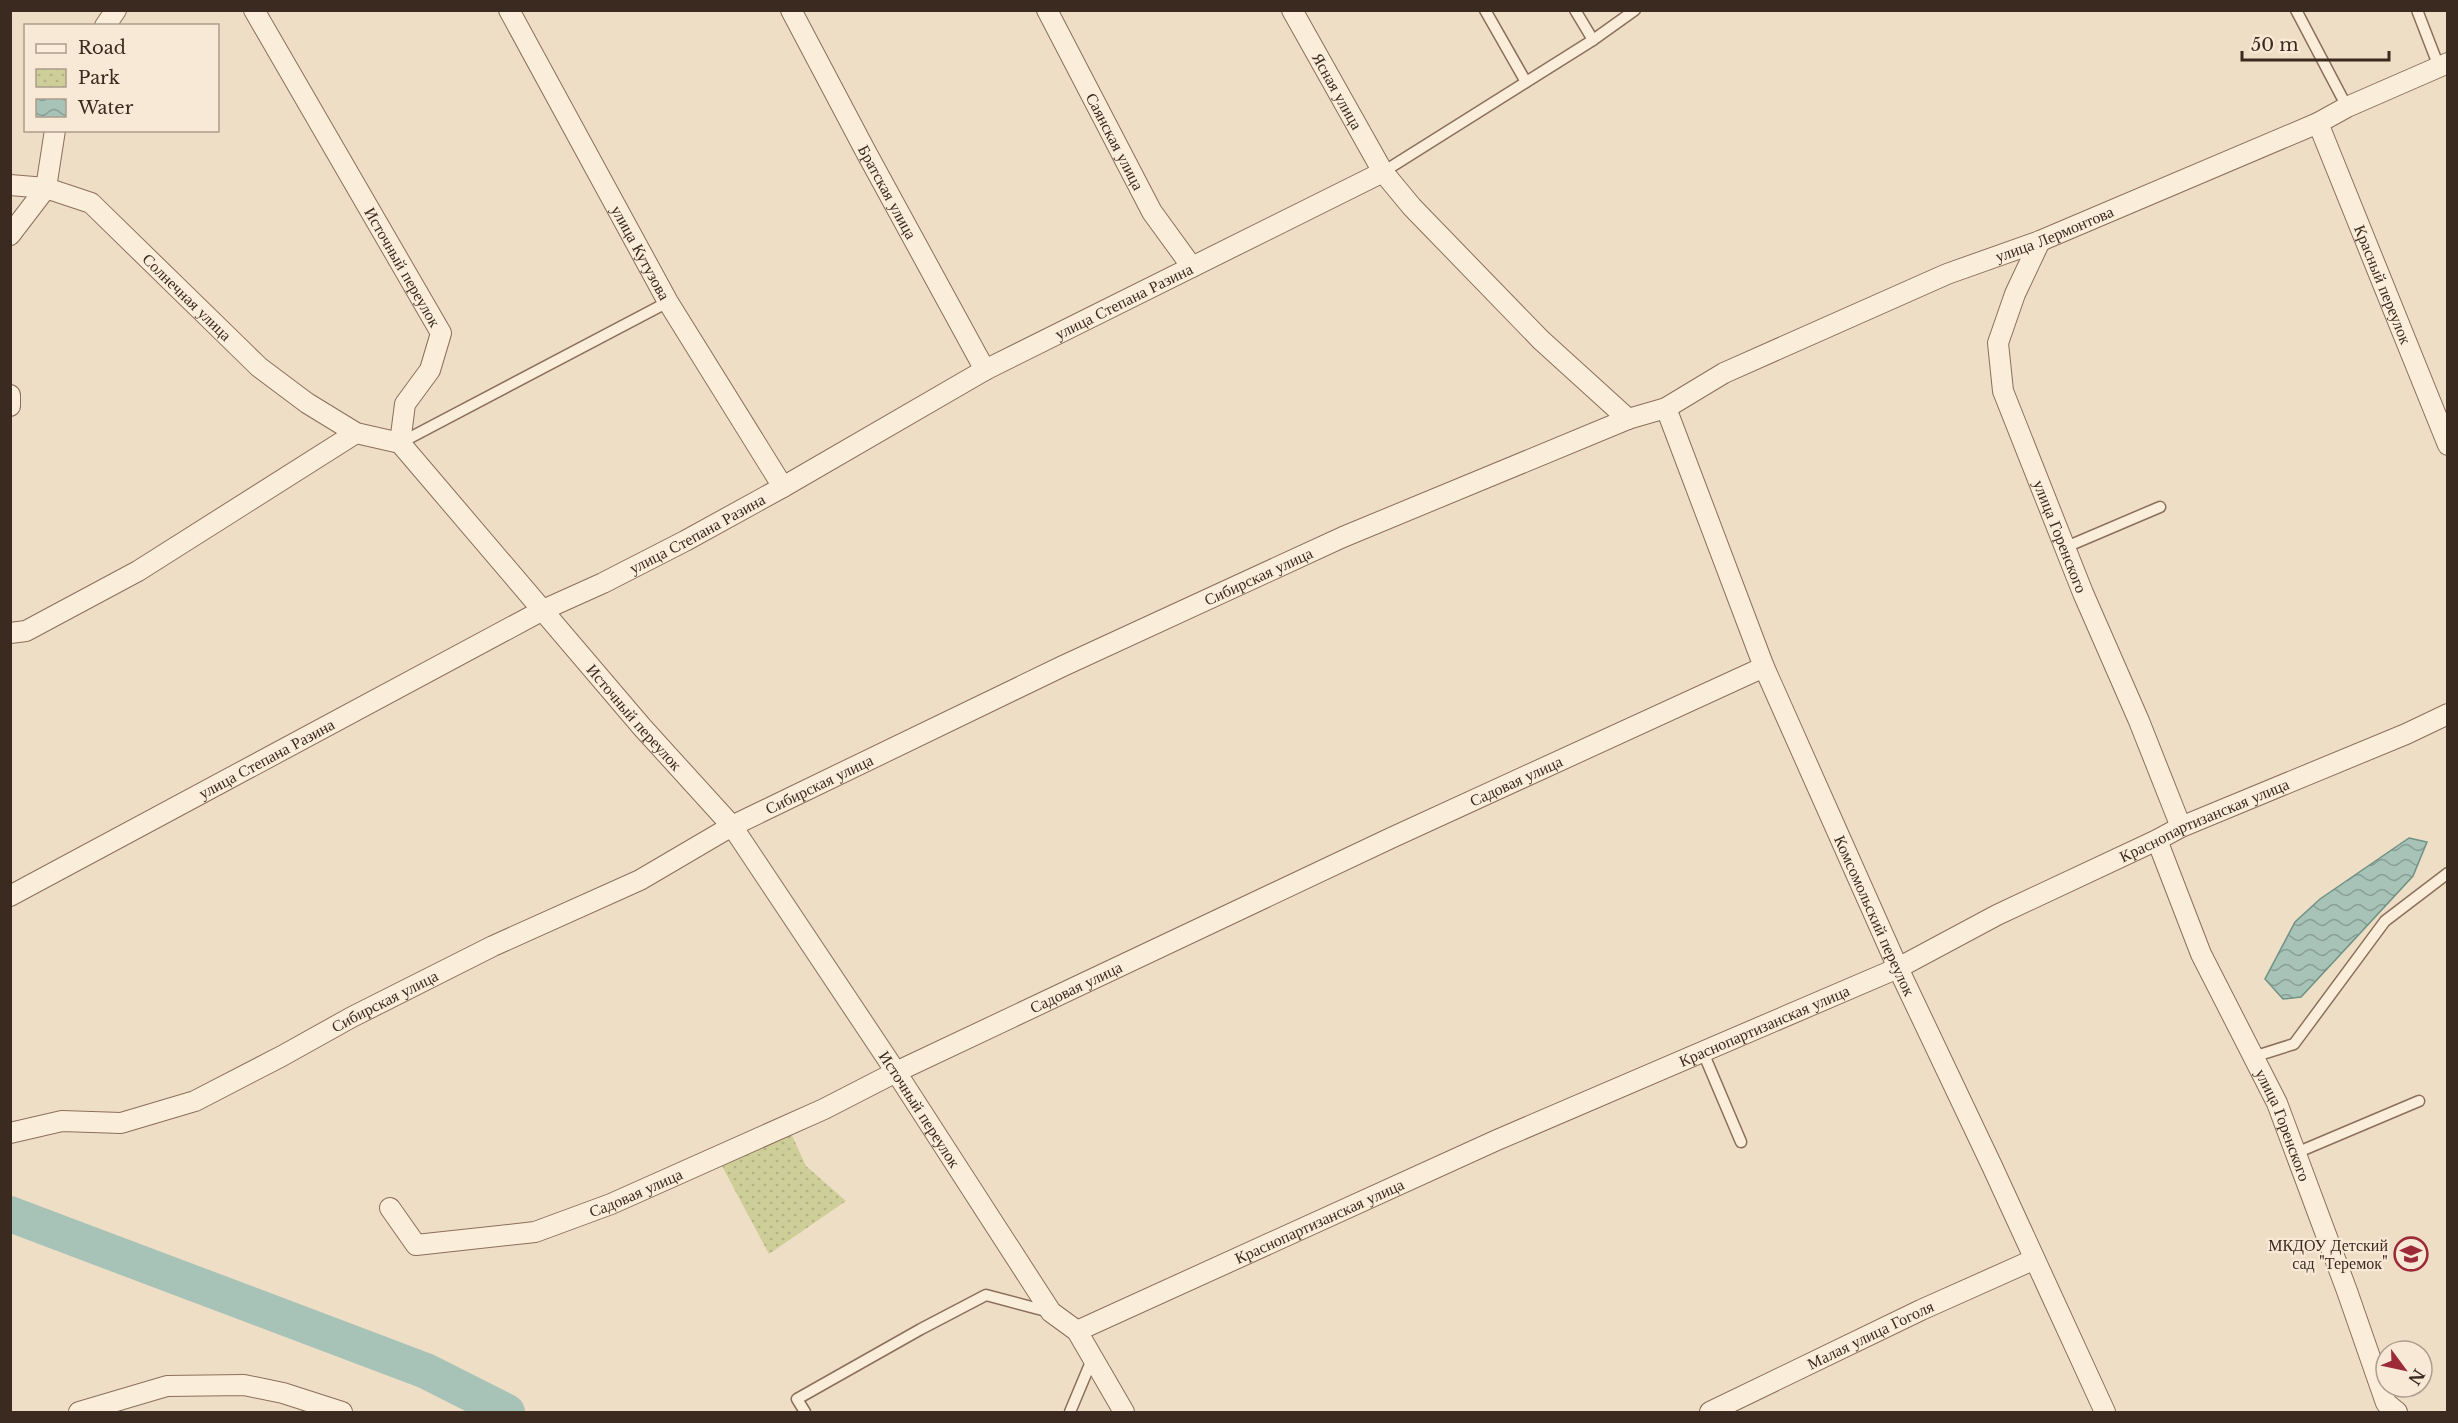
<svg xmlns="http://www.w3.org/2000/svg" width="2458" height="1423" viewBox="0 0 2458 1423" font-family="'Libre Baskerville',serif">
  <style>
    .park { fill: url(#park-dots) }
    .water { fill: url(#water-waves); stroke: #6e9285; stroke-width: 1.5 }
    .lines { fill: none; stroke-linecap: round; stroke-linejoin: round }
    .river { stroke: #a7c3b8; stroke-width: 36 }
    .service-casing { stroke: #8b6f5b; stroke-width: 13 }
    .minor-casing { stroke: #8b6f5b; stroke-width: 22 }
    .service { stroke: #faedda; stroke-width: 10 }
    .minor { stroke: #faedda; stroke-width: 20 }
    .labels { text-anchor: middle; stroke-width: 4.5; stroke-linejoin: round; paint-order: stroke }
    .street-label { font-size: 16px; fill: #3b2a1f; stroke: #f7e9d6 }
    .poi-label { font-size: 16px; fill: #3b2a1f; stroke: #f7e9d6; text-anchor: end }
  </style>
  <defs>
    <pattern id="park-dots" width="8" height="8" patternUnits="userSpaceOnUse" patternTransform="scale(1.5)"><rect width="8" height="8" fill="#cece99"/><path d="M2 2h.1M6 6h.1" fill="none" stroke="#b2b183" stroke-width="1.8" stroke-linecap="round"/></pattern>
    <pattern id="water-waves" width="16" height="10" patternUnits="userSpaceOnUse" patternTransform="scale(1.5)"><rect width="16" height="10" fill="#a7c3b8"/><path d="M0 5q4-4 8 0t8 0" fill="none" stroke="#899f95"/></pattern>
  </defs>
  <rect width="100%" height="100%" fill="#efdec6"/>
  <path class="park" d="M 790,1131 L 806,1166 L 846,1201 L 769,1254 L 721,1164 Z"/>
  <path class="water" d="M 2409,838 L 2427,842 L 2413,876 L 2301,997 L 2283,999 L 2265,979 L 2295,922 L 2320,899 Z"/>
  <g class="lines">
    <path class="river" d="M 10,1214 L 426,1371 L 507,1412"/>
    <defs>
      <g id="service">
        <path d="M 1485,10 L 1526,82"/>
        <path d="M 1575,10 L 1593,40"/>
        <path d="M 2296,10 L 2347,107"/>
        <path d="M 2417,10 L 2439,67"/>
        <path d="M 1383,172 L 1593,40 L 1635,10"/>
        <path d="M 400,443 L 668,302"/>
        <path d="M 2066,547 L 2160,507"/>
        <path d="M 1702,1050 L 1741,1142"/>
        <path d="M 2253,1057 L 2294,1044 L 2385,921 L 2448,873"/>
        <path d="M 2296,1153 L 2419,1101"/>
        <path d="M 805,1412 L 797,1399 L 921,1329 L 986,1295 L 1050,1312"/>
        <path d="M 1070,1412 L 1093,1357"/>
      </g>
      <g id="minor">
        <path id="s1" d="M 254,10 L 441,333 L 430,370 L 405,404 L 400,443 L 642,727 L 732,826 L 896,1072 L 1051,1312 L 1077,1331 L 1124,1412"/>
        <path id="s2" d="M 509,10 L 668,302 L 783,487"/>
        <path id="s3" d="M 791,10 L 866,152 L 985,370"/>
        <path id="s4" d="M 1047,10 L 1152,212 L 1192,267"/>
        <path id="s5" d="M 1292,10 L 1383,172 L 1412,207 L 1541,340 L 1628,419 L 1666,408 L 1724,373 L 1947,274 L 2040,241 L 2318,123 L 2347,107 L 2448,63"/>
        <path d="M 105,26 L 116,10"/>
        <path id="s6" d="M 2318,123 L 2448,445"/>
        <path id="s7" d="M 10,185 L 46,188 L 91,203 L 259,367 L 307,403 L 356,433 L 400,443"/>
        <path d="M 10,235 L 46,188 L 55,130"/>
        <path id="s8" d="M 2040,241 L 2015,294 L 1998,343 L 2003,391 L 2083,593 L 2139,721 L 2181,827"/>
        <path d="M 10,395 L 10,406"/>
        <path id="s9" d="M 1666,408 L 1764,667 L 1898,968 L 1992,1166 L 2105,1412"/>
        <path d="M 10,633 L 26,631 L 138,571 L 356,433"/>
        <path id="s10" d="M 2157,840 L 2201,954 L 2277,1103 L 2347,1291 L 2386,1403 L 2397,1412"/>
        <path id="s11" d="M 10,896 L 543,610 L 603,583 L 685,541 L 783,487 L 985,370 L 1383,172"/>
        <path id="s12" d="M 10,1133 L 62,1121 L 121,1123 L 195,1101 L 282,1056 L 352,1017 L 493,946 L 640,880 L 732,826 L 1063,666 L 1343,537 L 1628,419"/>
        <path id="s13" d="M 390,1208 L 416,1245 L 535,1232 L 611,1204 L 824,1109 L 896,1072 L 1391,838 L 1764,667"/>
        <path id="s14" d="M 1077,1331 L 1497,1140 L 1898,968 L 1997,915 L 2157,840 L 2181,827 L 2406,734 L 2448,714"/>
        <path d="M 79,1412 L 167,1386 L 244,1385 L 283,1393 L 342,1412"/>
        <path id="s15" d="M 1710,1412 L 1921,1310 L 2033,1260"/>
      </g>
    </defs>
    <use href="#service" class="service-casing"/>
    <use href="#minor" class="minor-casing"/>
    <use href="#service" class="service"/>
    <use href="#minor" class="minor"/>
  </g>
  <defs>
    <symbol id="school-ring" viewBox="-11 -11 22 22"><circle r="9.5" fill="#f7e9d6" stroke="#9c2a37" stroke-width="1.5"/><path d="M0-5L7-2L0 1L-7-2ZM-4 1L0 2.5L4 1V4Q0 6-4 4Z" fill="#9c2a37"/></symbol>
  </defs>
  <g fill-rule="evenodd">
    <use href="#school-ring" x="2392" y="1235" width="38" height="38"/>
  </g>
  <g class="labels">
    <g class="street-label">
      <text dy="6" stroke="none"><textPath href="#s5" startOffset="93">Ясная улица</textPath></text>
      <text dy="6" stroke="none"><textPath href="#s4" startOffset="148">Саянская улица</textPath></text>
      <text dy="6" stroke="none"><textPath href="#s3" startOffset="206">Братская улица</textPath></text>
      <text dy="6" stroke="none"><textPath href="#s5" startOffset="1000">улица Лермонтова</textPath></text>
      <text dy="6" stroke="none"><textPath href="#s2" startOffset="276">улица Кутузова</textPath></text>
      <text dy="6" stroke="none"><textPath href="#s1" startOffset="297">Источный переулок</textPath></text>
      <text dy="6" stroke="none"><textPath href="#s6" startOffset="174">Красный переулок</textPath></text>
      <text dy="6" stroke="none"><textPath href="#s7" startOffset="218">Солнечная улица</textPath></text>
      <text dy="6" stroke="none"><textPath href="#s11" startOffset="1263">улица Степана Разина</textPath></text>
      <text dy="6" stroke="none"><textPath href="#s11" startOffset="777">улица Степана Разина</textPath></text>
      <text dy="6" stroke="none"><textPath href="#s8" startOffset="315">улица Горенского</textPath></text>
      <text dy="6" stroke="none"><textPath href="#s12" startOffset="1376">Сибирская улица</textPath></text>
      <text dy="6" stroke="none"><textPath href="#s1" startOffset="854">Источный переулок</textPath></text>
      <text dy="6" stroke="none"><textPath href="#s11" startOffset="291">улица Степана Разина</textPath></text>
      <text dy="6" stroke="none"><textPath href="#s13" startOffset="1245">Садовая улица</textPath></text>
      <text dy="6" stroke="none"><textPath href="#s12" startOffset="890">Сибирская улица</textPath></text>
      <text dy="6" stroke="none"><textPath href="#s14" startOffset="1238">Краснопартизанская улица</textPath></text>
      <text dy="6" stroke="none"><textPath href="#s9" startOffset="549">Комсомольский переулок</textPath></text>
      <text dy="6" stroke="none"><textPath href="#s13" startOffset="759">Садовая улица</textPath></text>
      <text dy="6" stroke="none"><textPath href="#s12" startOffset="404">Сибирская улица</textPath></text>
      <text dy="6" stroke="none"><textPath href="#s14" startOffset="752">Краснопартизанская улица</textPath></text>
      <text dy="6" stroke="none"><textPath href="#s1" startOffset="1340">Источный переулок</textPath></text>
      <text dy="6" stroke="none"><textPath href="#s10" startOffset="312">улица Горенского</textPath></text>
      <text dy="6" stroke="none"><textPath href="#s13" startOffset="273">Садовая улица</textPath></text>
      <text dy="6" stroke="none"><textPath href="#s14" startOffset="266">Краснопартизанская улица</textPath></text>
      <text dy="6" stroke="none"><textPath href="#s15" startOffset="178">Малая улица Гоголя</textPath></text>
    </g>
    <g class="poi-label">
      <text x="2388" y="1251">МКДОУ Детский<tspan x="2388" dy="18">сад "Теремок"</tspan></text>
    </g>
  </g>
  <rect width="2458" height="1423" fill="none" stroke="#3b2a1f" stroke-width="24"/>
  <rect x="24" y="24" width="195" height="108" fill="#f7e9d6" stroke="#ac9d8d" stroke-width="1.5"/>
  <rect x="36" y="44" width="30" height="9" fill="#faedda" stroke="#ac9d8d" stroke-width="1.5"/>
  <text x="78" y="54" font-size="18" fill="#3b2a1f">Road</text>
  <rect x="36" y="69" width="30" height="18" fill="url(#park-dots)" stroke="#ac9d8d" stroke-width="1.5"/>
  <text x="78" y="84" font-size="18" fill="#3b2a1f">Park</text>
  <rect x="36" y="99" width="30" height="18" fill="url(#water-waves)" stroke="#ac9d8d" stroke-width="1.5"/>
  <text x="78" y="114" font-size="18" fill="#3b2a1f">Water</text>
  <g transform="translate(2404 1369) rotate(123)"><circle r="28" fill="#f7e9d6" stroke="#ac9d8d" stroke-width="1.5"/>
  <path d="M0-4.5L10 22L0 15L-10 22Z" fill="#9c2a37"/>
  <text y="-9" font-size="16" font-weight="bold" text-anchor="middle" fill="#3b2a1f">N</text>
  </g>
  <path d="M2242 51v9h147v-9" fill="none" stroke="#3b2a1f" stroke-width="3"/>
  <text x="2251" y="51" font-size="18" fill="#3b2a1f" stroke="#f7e9d6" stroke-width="4.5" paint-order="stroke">50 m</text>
</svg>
